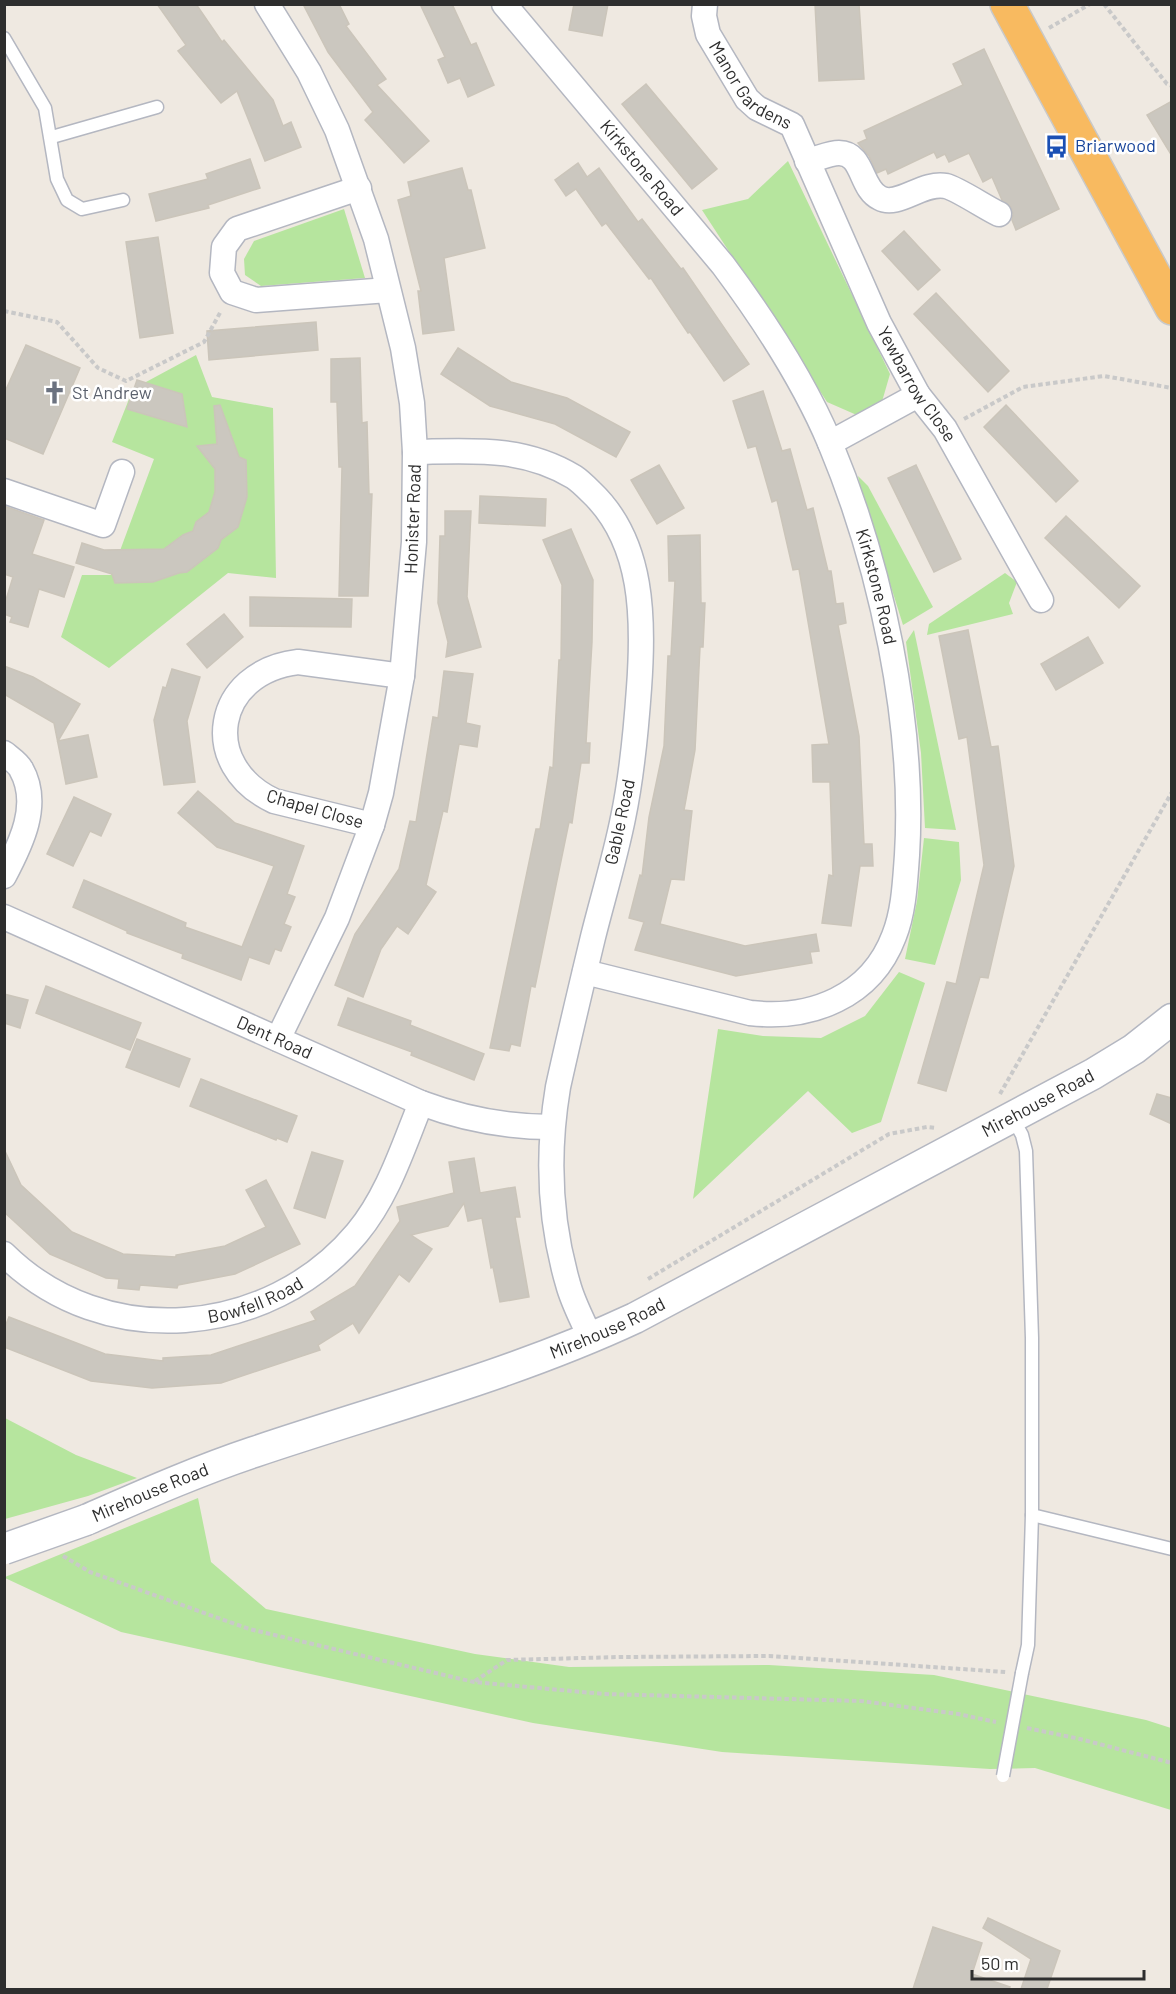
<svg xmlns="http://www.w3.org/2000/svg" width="1176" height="1994" viewBox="0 0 1176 1994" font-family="Barlow,sans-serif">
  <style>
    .green { fill: #b6e59e }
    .building { fill: #cbc7bf; stroke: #cbc5ba; stroke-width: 1.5 }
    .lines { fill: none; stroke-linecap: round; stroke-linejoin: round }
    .service-casing { stroke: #b4b7c1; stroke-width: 15 }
    .minor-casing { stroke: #b4b7c1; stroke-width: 27 }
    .tertiary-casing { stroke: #b4b7c1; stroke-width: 33 }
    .trunk-casing { stroke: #c9c9c9; stroke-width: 36 }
    .path { stroke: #c9c9c9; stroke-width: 4; stroke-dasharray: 4.5 3; stroke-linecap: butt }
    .service { stroke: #fff; stroke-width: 12 }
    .minor { stroke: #fff; stroke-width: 24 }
    .tertiary { stroke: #fff; stroke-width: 30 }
    .trunk { stroke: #f8ba60; stroke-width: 33 }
    .service-bridge-casing { stroke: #b4b7c1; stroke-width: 15; stroke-linecap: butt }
    .tertiary-bridge-casing { stroke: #b4b7c1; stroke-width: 33; stroke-linecap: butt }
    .service-bridge { stroke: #fff; stroke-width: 12 }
    .tertiary-bridge { stroke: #fff; stroke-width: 30 }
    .labels { text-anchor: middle; stroke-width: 5; stroke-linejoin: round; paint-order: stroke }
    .street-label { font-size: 18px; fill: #2e2e2e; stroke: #fff }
    .transit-label { font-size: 18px; fill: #164399; stroke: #fff; text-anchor: start }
    .worship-label { font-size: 18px; fill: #5b616d; stroke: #fff; text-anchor: start }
  </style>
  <rect width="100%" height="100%" fill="#efe9e1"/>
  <g class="green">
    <path d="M 788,161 L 890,374 L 881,405 L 859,416 L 827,402 L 702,210 L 748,199 Z"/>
    <path d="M 344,209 L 365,278 L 261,286 L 245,275 L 244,259 L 254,241 Z"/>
    <path d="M 196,355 L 212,397 L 273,408 L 276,578 L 228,573 L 109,668 L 61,637 L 82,575 L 111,575 L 154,459 L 112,442 L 133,389 Z"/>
    <path d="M 858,476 L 868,486 L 933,607 L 903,625 L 861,491 Z"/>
    <path d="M 1005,573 L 1017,582 L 1009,603 L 1013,614 L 927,635 L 929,624 Z"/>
    <path d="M 914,630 L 956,830 L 925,828 L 921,753 L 906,642 Z"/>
    <path d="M 924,838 L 959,842 L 961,880 L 935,965 L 905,959 L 917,901 Z"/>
    <path d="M 899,972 L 925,983 L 881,1122 L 852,1133 L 808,1091 L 693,1199 L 718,1029 L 763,1036 L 821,1038 L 865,1016 Z"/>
    <path d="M 5,1418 L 76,1455 L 137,1478 L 88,1496 L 5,1519 Z"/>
    <path d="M 198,1498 L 211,1562 L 266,1609 L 475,1654 L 569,1667 L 769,1665 L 934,1675 L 1146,1720 L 1171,1728 L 1171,1810 L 1035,1768 L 990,1769 L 722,1752 L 533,1723 L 121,1632 L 5,1578 L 5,1577 Z"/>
  </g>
  <g class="building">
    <path d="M 157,4 L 196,4 L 222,42 L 224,40 L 273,100 L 283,126 L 291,122 L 301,147 L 265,161 L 237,91 L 221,103 L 178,51 L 186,45 Z"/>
    <path d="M 303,4 L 339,4 L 349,24 L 346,26 L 386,79 L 377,85 L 429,141 L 404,163 L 365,120 L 373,112 L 328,52 Z"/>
    <path d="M 420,4 L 452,4 L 471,45 L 476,43 L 494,85 L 468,97 L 460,78 L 448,83 L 438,60 L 445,57 Z"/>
    <path d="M 574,4 L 608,4 L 602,36 L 569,30 Z"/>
    <path d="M 815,4 L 859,4 L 864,79 L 819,81 Z"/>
    <path d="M 984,49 L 1059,209 L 1016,230 L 1012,220 L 1013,214 L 1011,207 L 1002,200 L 992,177 L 983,182 L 969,153 L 949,162 L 945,154 L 937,158 L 934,152 L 888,174 L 886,169 L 877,173 L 869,156 L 858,143 L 867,139 L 864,131 L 963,85 L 953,64 Z"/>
    <path d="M 646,84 L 717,169 L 692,189 L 622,104 Z"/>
    <path d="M 1172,101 L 1172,156 L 1147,115 Z"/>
    <path d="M 250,159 L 260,188 L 208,205 L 209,208 L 156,221 L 149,194 L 208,179 L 206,174 Z"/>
    <path d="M 578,163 L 587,177 L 599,168 L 638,222 L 642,219 L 681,269 L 683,268 L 749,364 L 724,381 L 690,332 L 688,333 L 651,278 L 649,279 L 606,223 L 602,226 L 576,189 L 566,196 L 555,180 Z"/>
    <path d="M 462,168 L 468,190 L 471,190 L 485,248 L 444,258 L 454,330 L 423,334 L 418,291 L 421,291 L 398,200 L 411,196 L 408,182 Z"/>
    <path d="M 904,231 L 940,270 L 918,290 L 882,251 Z"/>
    <path d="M 158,237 L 173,333 L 140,338 L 126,242 Z"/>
    <path d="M 936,293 L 1009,371 L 988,392 L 914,314 Z"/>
    <path d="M 316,322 L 318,350 L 209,360 L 207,331 Z"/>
    <path d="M 26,345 L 80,368 L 43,454 L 4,438 L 4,394 Z"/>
    <path d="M 458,348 L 511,382 L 567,398 L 630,432 L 616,457 L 555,424 L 490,406 L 441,374 Z"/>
    <path d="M 360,358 L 362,423 L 367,422 L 369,494 L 372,494 L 368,596 L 339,596 L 342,467 L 339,467 L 337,402 L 331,402 L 331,359 Z"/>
    <path d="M 137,380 L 182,394 L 187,427 L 127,409 Z"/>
    <path d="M 763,391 L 782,451 L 790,449 L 807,510 L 813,508 L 828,571 L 831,571 L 836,604 L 843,603 L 846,623 L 838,625 L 859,736 L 864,844 L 872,844 L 873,866 L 860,866 L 851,926 L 822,923 L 829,875 L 833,876 L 830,782 L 813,782 L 812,745 L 829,744 L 799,569 L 793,570 L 777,500 L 772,502 L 756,446 L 748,448 L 733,401 Z"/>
    <path d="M 220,405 L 239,457 L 246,460 L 247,497 L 238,527 L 221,540 L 218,548 L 187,572 L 179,573 L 153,582 L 115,583 L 112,574 L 76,563 L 82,543 L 104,550 L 164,549 L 183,535 L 193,531 L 196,522 L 209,512 L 215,492 L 215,469 L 197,446 L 217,444 L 214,406 Z"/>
    <path d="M 1006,405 L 1078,481 L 1056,502 L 984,427 Z"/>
    <path d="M 659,465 L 684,508 L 657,524 L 631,480 Z"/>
    <path d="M 916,465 L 961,559 L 934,572 L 888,478 Z"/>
    <path d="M 480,496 L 546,499 L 545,526 L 479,523 Z"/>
    <path d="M 4,506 L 44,520 L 32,554 L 74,567 L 64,597 L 39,589 L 28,627 L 10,622 L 12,617 L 4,614 L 4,606 L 13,577 L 4,574 Z"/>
    <path d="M 445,511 L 471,511 L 467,597 L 481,647 L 446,657 L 448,642 L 438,603 L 440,536 L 445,536 Z"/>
    <path d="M 1066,516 L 1140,586 L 1119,608 L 1045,538 Z"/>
    <path d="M 571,529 L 593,580 L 592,642 L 586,743 L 590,743 L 589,763 L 581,763 L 572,823 L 569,822 L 535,987 L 531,986 L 520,1046 L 511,1044 L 509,1051 L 490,1048 L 536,829 L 540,829 L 550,767 L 553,768 L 559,660 L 561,660 L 562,585 L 543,540 Z"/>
    <path d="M 700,535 L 701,603 L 705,603 L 703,647 L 700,647 L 695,750 L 684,810 L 692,811 L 684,880 L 671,879 L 660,924 L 745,946 L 816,934 L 819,951 L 810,952 L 812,963 L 736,976 L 635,950 L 644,922 L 629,918 L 640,875 L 642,876 L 649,817 L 664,746 L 668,656 L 671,656 L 675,581 L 669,581 L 668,536 Z"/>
    <path d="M 250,597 L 352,599 L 351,627 L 250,626 Z"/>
    <path d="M 224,614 L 243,637 L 207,668 L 187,644 Z"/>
    <path d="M 968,630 L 991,747 L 998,746 L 1014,866 L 988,978 L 980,977 L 946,1091 L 918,1083 L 947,982 L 956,984 L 984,865 L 967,737 L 959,739 L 939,636 Z"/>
    <path d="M 1088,637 L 1103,663 L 1056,690 L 1041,664 Z"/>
    <path d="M 4,666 L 33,677 L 80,704 L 58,741 L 88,735 L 97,777 L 66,784 L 54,723 L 4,694 Z"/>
    <path d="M 172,669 L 200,677 L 187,721 L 195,782 L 164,785 L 154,720 L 163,687 L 166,688 Z"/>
    <path d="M 444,671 L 473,674 L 466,723 L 480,726 L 477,747 L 459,744 L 447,812 L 443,811 L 426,885 L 436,892 L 408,934 L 397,926 L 381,949 L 363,997 L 335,985 L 355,934 L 399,869 L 410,821 L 416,822 L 433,717 L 438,718 Z"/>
    <path d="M 198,791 L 235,823 L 304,846 L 287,894 L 295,897 L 284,924 L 291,927 L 281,951 L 275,949 L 269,964 L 249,957 L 241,980 L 182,958 L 183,954 L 127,933 L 127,931 L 73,907 L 84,880 L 186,923 L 185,927 L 242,947 L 274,866 L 217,847 L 178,813 Z"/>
    <path d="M 74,797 L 111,814 L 101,836 L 90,831 L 73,866 L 47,854 Z"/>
    <path d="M 46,986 L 141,1023 L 130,1050 L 36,1013 Z"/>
    <path d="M 4,994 L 28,1000 L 20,1028 L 4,1023 Z"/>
    <path d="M 348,998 L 411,1021 L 410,1025 L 484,1054 L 474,1080 L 411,1055 L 412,1052 L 338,1025 Z"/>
    <path d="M 137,1039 L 190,1059 L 179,1087 L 126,1067 Z"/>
    <path d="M 201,1079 L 297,1116 L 287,1142 L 277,1138 L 276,1140 L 190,1106 Z"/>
    <path d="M 1157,1094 L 1172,1098 L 1172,1124 L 1150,1114 Z"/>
    <path d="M 4,1149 L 21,1185 L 72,1232 L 123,1254 L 176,1257 L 176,1255 L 225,1246 L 266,1227 L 246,1190 L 266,1180 L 300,1244 L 235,1274 L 178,1285 L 177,1288 L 140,1285 L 139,1290 L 118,1288 L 119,1279 L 106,1278 L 50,1254 L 4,1212 Z"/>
    <path d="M 312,1152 L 343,1161 L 325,1218 L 294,1208 Z"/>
    <path d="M 474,1158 L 480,1193 L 515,1187 L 520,1217 L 515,1217 L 529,1297 L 500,1302 L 493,1267 L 491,1268 L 482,1218 L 468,1221 L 464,1203 L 448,1226 L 411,1235 L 432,1249 L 409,1282 L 399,1274 L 359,1333 L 353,1323 L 318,1345 L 320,1350 L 221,1383 L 152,1388 L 91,1381 L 4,1347 L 4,1329 L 9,1317 L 105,1354 L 163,1361 L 163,1358 L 211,1355 L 316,1320 L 311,1312 L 355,1286 L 400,1221 L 397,1207 L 454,1193 L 449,1162 Z"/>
    <path d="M 988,1918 L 1060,1951 L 1047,1989 L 1021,1989 L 1031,1959 L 983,1928 Z"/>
    <path d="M 933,1927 L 982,1943 L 972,1974 L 1010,1987 L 1009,1989 L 913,1989 Z"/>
  </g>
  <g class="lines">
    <defs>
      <g id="service">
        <path d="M 4,38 L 45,108 L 57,179 L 67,200 L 82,209 L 123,200"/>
        <path d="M 52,137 L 157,107"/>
        <path d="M 1012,1117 L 1022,1135 L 1026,1151 L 1032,1338 L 1032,1515 L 1028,1645 L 1022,1673"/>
        <path d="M 1032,1515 L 1172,1549"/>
      </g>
      <g id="minor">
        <path d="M 267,4 L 309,72 L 337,130 L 376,239 L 403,348 L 412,403 L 415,452 L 414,542 L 402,676 L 381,793 L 372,825 L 337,918 L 278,1039"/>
        <path id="s1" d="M 504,4 L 723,265 C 764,320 803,379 830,443 C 881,565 915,724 907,855 C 905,882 904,911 894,936 C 871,997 811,1020 750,1013 L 585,972"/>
        <path id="s2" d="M 705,4 L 704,16 L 708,34 L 747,99 L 757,108 L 792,125 L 879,323 L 918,395 L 945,429 L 1041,600"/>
        <path d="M 807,161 C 817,159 829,153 839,153 C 864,153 860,189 880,198 C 898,208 923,181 946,186 C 958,189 986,208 999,214"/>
        <path d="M 359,188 L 237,229 L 224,247 L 222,273 L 232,292 L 256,300 L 388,290"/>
        <path d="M 830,443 L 918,395"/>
        <path d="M 415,452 C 472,451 523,446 574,477 C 580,481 586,487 591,492 C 644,542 644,620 639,688 C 636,731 632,775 623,818 C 615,858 603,897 593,937 C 581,987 569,1037 558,1087 C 547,1153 549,1219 568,1284 C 573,1303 583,1321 591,1339"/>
        <path d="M 4,491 L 103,525 L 122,472"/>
        <path d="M 4,753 C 10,758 18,763 21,769 C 41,804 21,844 4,876"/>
        <path d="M 372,825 L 274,801 C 198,765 214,672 298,662 L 402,676"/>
        <path id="s3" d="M 4,917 L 421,1103 C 464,1119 505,1127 551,1127"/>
        <path id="s4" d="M 4,1254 C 104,1353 269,1338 357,1233 C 388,1196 403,1147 421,1103"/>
      </g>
      <g id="tertiary">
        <path id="s5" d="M 86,1520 C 141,1496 197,1471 254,1452 C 381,1409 513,1375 635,1318 L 1093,1074 L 1134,1049 L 1172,1019"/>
      </g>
      <path id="trunk" d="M 1007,4 L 1172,308"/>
    </defs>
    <use href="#service" class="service-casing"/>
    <use href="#minor" class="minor-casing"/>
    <use href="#tertiary" class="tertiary-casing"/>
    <use href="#trunk" class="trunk-casing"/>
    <g class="path">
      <path d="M 1104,4 L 1167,84 L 1172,86"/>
      <path d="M 1049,28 L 1090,4"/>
      <path d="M 4,311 L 57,322 L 98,368 L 126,381 L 204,342 L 221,311"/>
      <path d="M 964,419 L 1023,387 L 1104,376 L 1172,388"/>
      <path d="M 1000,1094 L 1172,792"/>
      <path d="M 648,1279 L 889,1134 L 927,1127 L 936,1128"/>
      <path d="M 63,1556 L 90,1572 L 249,1629 L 474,1682 L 604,1694 L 861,1701 L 958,1714 L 996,1722"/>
      <path d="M 475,1681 L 507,1660 L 620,1657 L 769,1656 L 1006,1672"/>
      <path d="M 1027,1728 L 1080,1739 L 1172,1763"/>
    </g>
    <use href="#service" class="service"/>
    <use href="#minor" class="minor"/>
    <use href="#tertiary" class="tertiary"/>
    <use href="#trunk" class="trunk"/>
    <defs>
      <path id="service-bridge" d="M 1003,1776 L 1022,1673"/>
      <path id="tertiary-bridge" d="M 4,1549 L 86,1520"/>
    </defs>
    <use href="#service-bridge" class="service-bridge-casing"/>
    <use href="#tertiary-bridge" class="tertiary-bridge-casing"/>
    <use href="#service-bridge" class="service-bridge"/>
    <use href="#tertiary-bridge" class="tertiary-bridge"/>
  </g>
  <defs>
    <symbol id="bus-bare" viewBox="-9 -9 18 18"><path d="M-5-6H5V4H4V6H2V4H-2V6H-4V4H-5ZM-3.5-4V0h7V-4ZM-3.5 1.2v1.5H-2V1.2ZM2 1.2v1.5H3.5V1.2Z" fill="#1a4fb4" stroke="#fff" stroke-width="2.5" paint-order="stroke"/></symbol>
    <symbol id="church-bare" viewBox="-9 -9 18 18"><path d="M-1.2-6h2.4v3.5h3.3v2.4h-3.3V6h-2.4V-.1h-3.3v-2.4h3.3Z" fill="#6b7280" stroke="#fff" stroke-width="2.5" paint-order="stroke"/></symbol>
  </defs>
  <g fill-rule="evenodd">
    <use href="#bus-bare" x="1040" y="130" width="33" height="33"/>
    <use href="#church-bare" x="38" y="376" width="33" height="33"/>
  </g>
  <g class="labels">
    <g class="street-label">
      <text dy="6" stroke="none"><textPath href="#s2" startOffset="99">Manor Gardens</textPath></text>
      <text dy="6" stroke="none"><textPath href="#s1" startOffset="214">Kirkstone Road</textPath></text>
      <text dy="6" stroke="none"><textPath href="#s2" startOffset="447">Yewbarrow Close</textPath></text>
      <text transform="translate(413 519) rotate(-88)" y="6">Honister Road</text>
      <text dy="6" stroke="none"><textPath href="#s1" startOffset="700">Kirkstone Road</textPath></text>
      <text transform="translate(315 809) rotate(16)" y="6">Chapel Close</text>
      <text transform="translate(620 822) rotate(-78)" y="6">Gable Road</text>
      <text dy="6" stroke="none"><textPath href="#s3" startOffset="296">Dent Road</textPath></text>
      <text dy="6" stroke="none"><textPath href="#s5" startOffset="1042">Mirehouse Road</textPath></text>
      <text dy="6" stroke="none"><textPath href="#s4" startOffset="272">Bowfell Road</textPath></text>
      <text dy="6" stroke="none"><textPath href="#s5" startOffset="556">Mirehouse Road</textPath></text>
      <text dy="6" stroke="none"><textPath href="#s5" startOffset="70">Mirehouse Road</textPath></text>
    </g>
    <g class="transit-label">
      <text x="1075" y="152">Briarwood</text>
    </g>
    <g class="worship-label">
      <text x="72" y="399">St Andrew</text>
    </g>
  </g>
  <rect width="1176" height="1994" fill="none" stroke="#2e2e2e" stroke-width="12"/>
  <path d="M972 1970v9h172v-9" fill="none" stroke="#2e2e2e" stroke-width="3"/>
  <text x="981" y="1970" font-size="18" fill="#2e2e2e" stroke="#ffffff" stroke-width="4.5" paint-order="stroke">50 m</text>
</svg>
